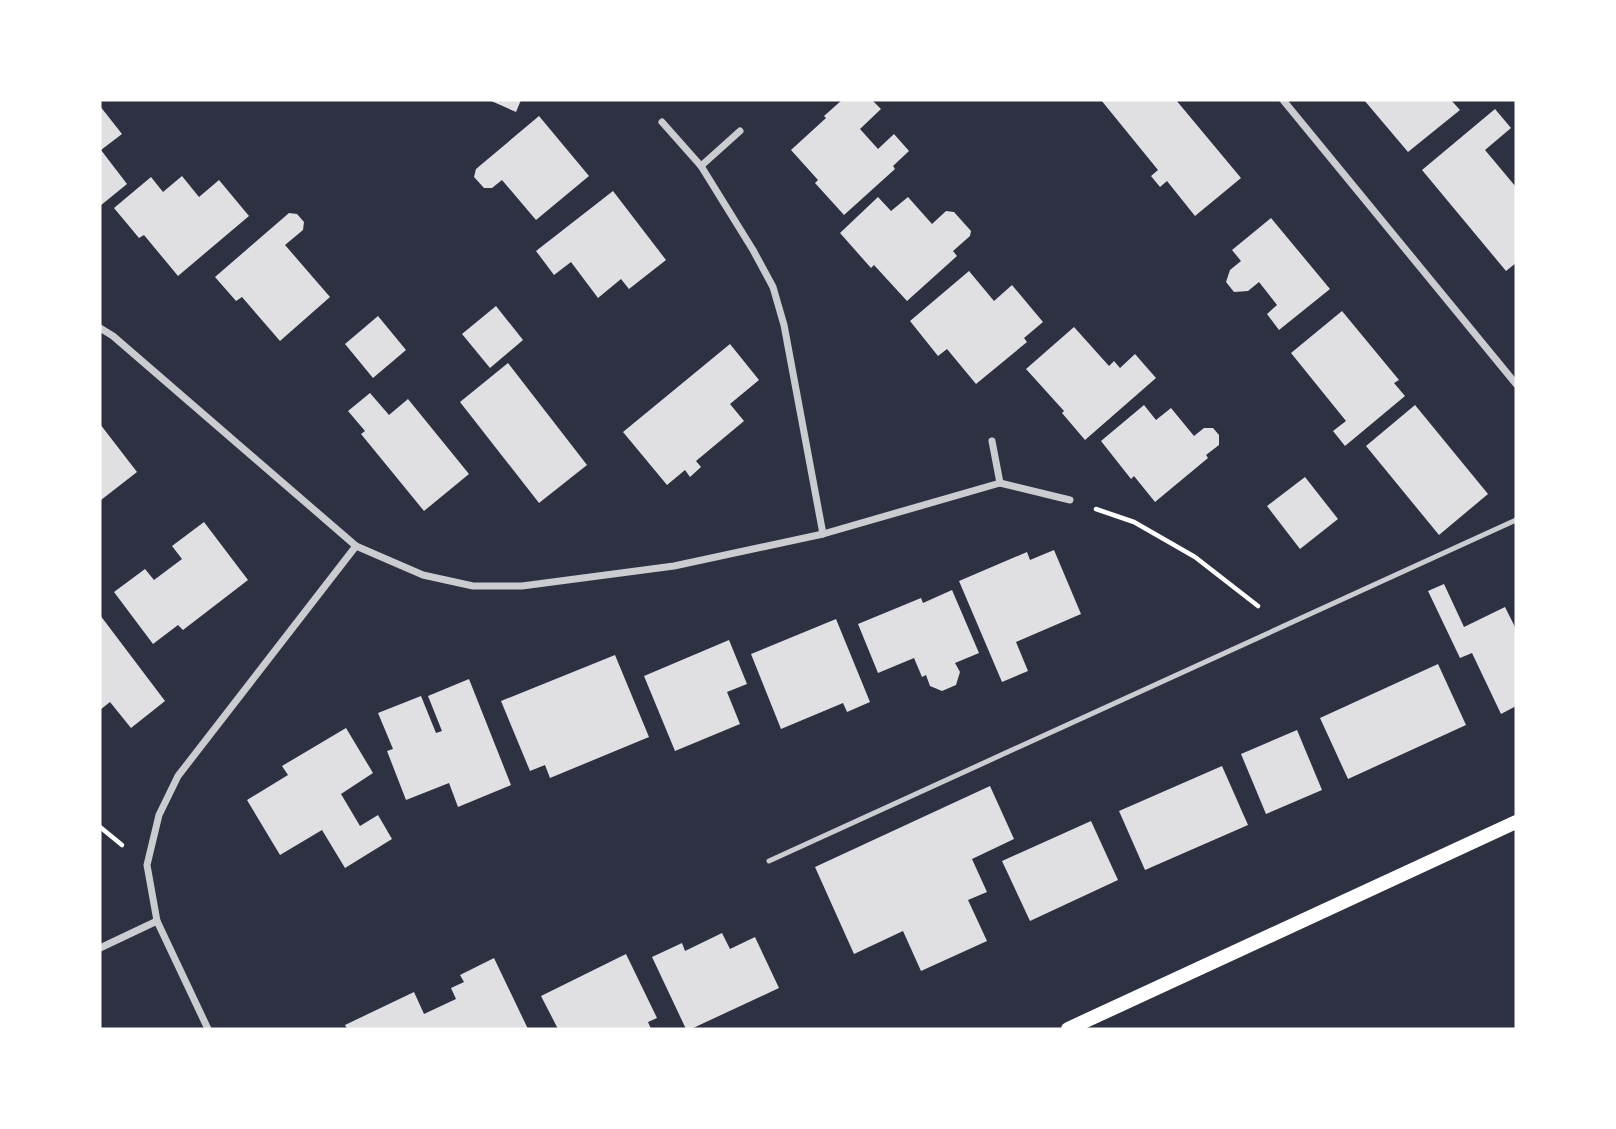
<svg xmlns="http://www.w3.org/2000/svg" width="1616" height="1129" viewBox="0 0 1616 1129" font-family="'Archivo Narrow',sans-serif">
  <style>
    .building { fill: #e0e0e3 }
    .lines { fill: none; stroke-linecap: round; stroke-linejoin: round }
    .path { stroke: #fff; stroke-width: 4.5 }
    .service { stroke: #caccd0; stroke-width: 5 }
    .minor { stroke: #caccd0; stroke-width: 7 }
    .secondary { stroke: #fff; stroke-width: 14 }
  </style>
  <rect width="100%" height="100%" fill="#2d3142"/>
  <g class="building">
    <path d="M 489,100 L 521,100 L 516,112 Z"/>
    <path d="M 842,100 L 872,100 L 881,109 L 860,129 L 878,149 L 894,134 L 909,151 L 893,166 L 895,169 L 844,215 L 815,183 L 818,180 L 791,150 L 826,118 L 824,116 Z"/>
    <path d="M 1101,100 L 1176,100 L 1241,178 L 1195,216 L 1167,181 L 1160,187 L 1151,176 L 1158,170 Z"/>
    <path d="M 1364,100 L 1451,100 L 1460,110 L 1408,152 Z"/>
    <path d="M 100,106 L 122,134 L 101,150 L 127,184 L 100,206 Z"/>
    <path d="M 1495,109 L 1511,128 L 1485,150 L 1516,187 L 1516,263 L 1506,271 L 1422,170 Z"/>
    <path d="M 539,116 L 589,176 L 536,220 L 502,180 L 492,188 L 484,188 L 474,177 L 476,169 Z"/>
    <path d="M 182,176 L 199,197 L 219,180 L 249,216 L 178,276 L 144,235 L 139,238 L 114,208 L 151,177 L 163,192 Z"/>
    <path d="M 613,191 L 666,260 L 629,289 L 621,279 L 598,298 L 571,262 L 554,275 L 536,251 Z"/>
    <path d="M 878,197 L 891,211 L 908,197 L 932,224 L 946,211 L 954,212 L 971,231 L 970,236 L 953,251 L 957,256 L 907,301 L 874,265 L 871,268 L 840,233 Z"/>
    <path d="M 289,213 L 297,214 L 304,222 L 303,230 L 285,245 L 330,297 L 280,341 L 242,297 L 236,301 L 215,277 Z"/>
    <path d="M 1271,218 L 1330,289 L 1279,330 L 1267,314 L 1277,305 L 1259,282 L 1248,291 L 1234,292 L 1226,282 L 1230,270 L 1241,261 L 1232,250 Z"/>
    <path d="M 969,271 L 994,301 L 1012,285 L 1043,322 L 1024,338 L 1027,342 L 976,384 L 947,349 L 938,356 L 910,321 Z"/>
    <path d="M 496,306 L 523,340 L 490,368 L 462,334 Z"/>
    <path d="M 1342,311 L 1399,380 L 1394,383 L 1405,396 L 1345,446 L 1333,431 L 1346,421 L 1291,353 Z"/>
    <path d="M 378,316 L 406,350 L 373,378 L 345,344 Z"/>
    <path d="M 1074,327 L 1109,366 L 1114,361 L 1120,368 L 1135,354 L 1156,378 L 1085,440 L 1062,413 L 1064,411 L 1026,369 Z"/>
    <path d="M 730,344 L 759,380 L 730,404 L 744,421 L 696,461 L 701,467 L 690,477 L 685,470 L 667,485 L 623,432 Z"/>
    <path d="M 508,363 L 587,465 L 539,503 L 460,402 Z"/>
    <path d="M 370,393 L 389,415 L 408,399 L 469,474 L 424,511 L 361,434 L 365,431 L 348,411 Z"/>
    <path d="M 1144,405 L 1156,420 L 1171,408 L 1194,436 L 1204,428 L 1213,428 L 1219,435 L 1219,445 L 1206,455 L 1208,458 L 1155,502 L 1134,476 L 1131,479 L 1101,441 Z"/>
    <path d="M 1415,405 L 1488,494 L 1439,535 L 1366,446 Z"/>
    <path d="M 100,424 L 137,472 L 101,500 L 100,498 Z"/>
    <path d="M 1305,477 L 1338,519 L 1300,549 L 1267,506 Z"/>
    <path d="M 204,522 L 248,580 L 183,630 L 178,625 L 153,644 L 114,592 L 145,569 L 154,580 L 182,559 L 172,546 Z"/>
    <path d="M 1054,550 L 1081,614 L 1016,642 L 1028,671 L 1002,682 L 959,581 L 1027,552 L 1030,560 Z"/>
    <path d="M 1444,584 L 1464,627 L 1505,607 L 1516,629 L 1516,706 L 1501,714 L 1472,653 L 1460,658 L 1428,591 Z"/>
    <path d="M 952,590 L 979,653 L 955,663 L 960,672 L 956,685 L 942,691 L 930,686 L 926,675 L 922,677 L 914,658 L 878,673 L 858,624 L 921,598 L 923,603 Z"/>
    <path d="M 100,615 L 165,701 L 131,728 L 110,702 L 100,710 Z"/>
    <path d="M 836,619 L 870,702 L 847,712 L 843,703 L 781,729 L 751,654 Z"/>
    <path d="M 729,640 L 747,684 L 727,692 L 740,724 L 675,751 L 644,676 Z"/>
    <path d="M 615,655 L 649,737 L 550,778 L 545,765 L 530,771 L 501,701 Z"/>
    <path d="M 1438,664 L 1466,725 L 1348,779 L 1320,718 Z"/>
    <path d="M 469,679 L 511,785 L 458,807 L 449,783 L 406,800 L 387,751 L 393,749 L 378,713 L 421,696 L 436,733 L 442,731 L 428,696 Z"/>
    <path d="M 346,728 L 373,773 L 341,794 L 360,826 L 378,815 L 392,839 L 345,868 L 322,830 L 280,855 L 247,800 L 288,775 L 282,766 Z"/>
    <path d="M 1297,730 L 1322,790 L 1266,814 L 1241,754 Z"/>
    <path d="M 1222,766 L 1248,825 L 1145,870 L 1119,811 Z"/>
    <path d="M 990,786 L 1014,839 L 972,859 L 987,892 L 968,900 L 987,941 L 921,971 L 903,931 L 854,954 L 815,867 Z"/>
    <path d="M 1091,821 L 1118,880 L 1030,921 L 1002,861 Z"/>
    <path d="M 722,933 L 730,949 L 755,937 L 779,988 L 691,1029 L 686,1029 L 652,957 L 682,943 L 685,951 Z"/>
    <path d="M 626,954 L 657,1018 L 648,1022 L 651,1029 L 558,1029 L 541,996 Z"/>
    <path d="M 494,958 L 528,1029 L 347,1029 L 345,1025 L 414,992 L 424,1014 L 456,999 L 451,988 L 464,982 L 460,975 Z"/>
  </g>
  <g class="lines">
    <g class="path">
      <path d="M 1096,509 L 1134,522 L 1195,557 L 1258,606"/>
      <path d="M 100,827 L 122,845"/>
    </g>
    <path class="service" d="M 769,861 L 1516,520"/>
    <g class="minor">
      <path d="M 1283,100 L 1516,384"/>
      <path d="M 662,122 L 701,166 L 753,250 L 773,287 L 784,325 L 823,534"/>
      <path d="M 701,166 L 740,131"/>
      <path d="M 100,328 L 113,336 L 356,546 L 423,575 L 473,586 L 522,586 L 674,566 L 823,534 L 1000,483 L 1070,500"/>
      <path d="M 992,441 L 1000,483"/>
      <path d="M 100,948 L 157,921"/>
      <path d="M 208,1029 L 157,921 L 147,865 L 159,815 L 178,776 L 356,546"/>
    </g>
    <path class="secondary" d="M 1068,1029 L 1516,822"/>
  </g>
  <rect width="1616" height="1129" fill="none" stroke="#ffffff" stroke-width="203"/>
</svg>
